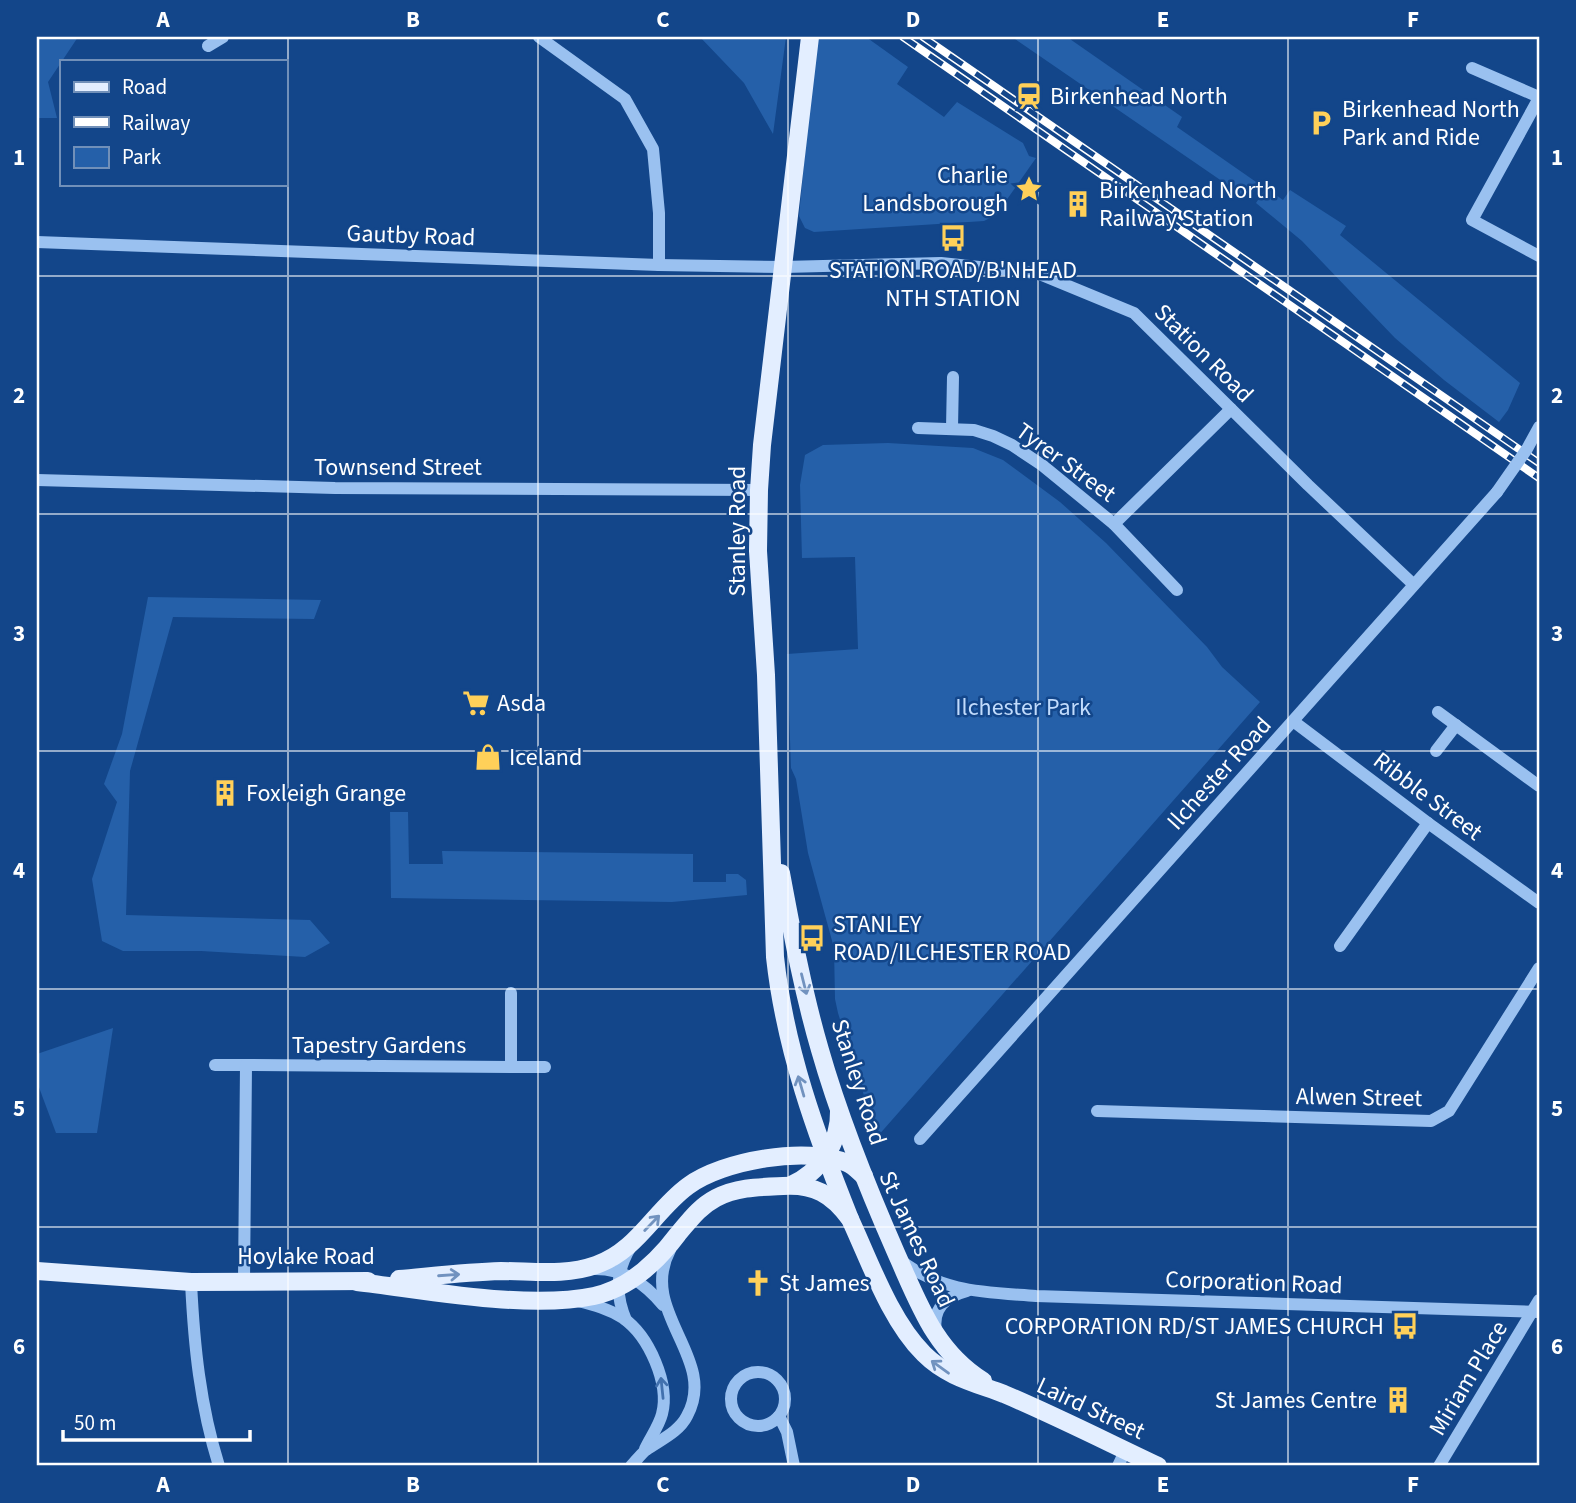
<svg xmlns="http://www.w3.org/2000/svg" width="1576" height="1503" viewBox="0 0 1576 1503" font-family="'Source Sans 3',sans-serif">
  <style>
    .green { fill: #2560a9 }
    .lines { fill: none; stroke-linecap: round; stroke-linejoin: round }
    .minor { stroke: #9ac1f0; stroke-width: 12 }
    .major { stroke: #e3eeff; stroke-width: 18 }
    .rail-casing { stroke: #fff; stroke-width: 8 }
    .rail { stroke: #13468a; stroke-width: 5; stroke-dasharray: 16; stroke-linecap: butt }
    .minor-bridge { stroke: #9ac1f0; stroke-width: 12 }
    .oneway { stroke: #7192bf }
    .oneway2 { stroke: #4271ae }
    .grid { fill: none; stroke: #fff; stroke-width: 2; stroke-opacity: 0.55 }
    .labels { text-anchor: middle; stroke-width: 5; stroke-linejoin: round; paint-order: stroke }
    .poi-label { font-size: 24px; fill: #fff; stroke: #13468a; text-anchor: start }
    .street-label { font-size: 24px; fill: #fff; stroke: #13468a }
    .park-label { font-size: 24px; fill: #c1dbfc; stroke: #13468a }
    .neatline { fill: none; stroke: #fff; stroke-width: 2.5 }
    .grid-label { font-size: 23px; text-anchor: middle; font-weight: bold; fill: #fff }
  </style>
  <rect width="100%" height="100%" fill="#13468a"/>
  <g class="green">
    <path d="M 37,37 L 78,37 L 48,82 L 57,118 L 37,118 Z"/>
    <path d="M 700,37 L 786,37 L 773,134 L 744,83 Z"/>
    <path d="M 816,37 L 866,37 L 908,67 L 897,84 L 944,117 L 957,102 L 1023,143 L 1029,156 L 1036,158 L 996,215 L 984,221 L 814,232 L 805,228 L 799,216 Z"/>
    <path d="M 1012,37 L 1067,37 L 1182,117 L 1177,127 L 1259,184 L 1248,199 Z"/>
    <path d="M 1266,188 L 1283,200 L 1290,190 L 1346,226 L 1340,235 L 1520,383 L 1508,410 L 1499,422 L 1444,380 L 1395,338 L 1302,241 L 1256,203 Z"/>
    <path d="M 888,443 L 973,448 L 1003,460 L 1060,502 L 1106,543 L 1207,647 L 1222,667 L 1260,702 L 877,1137 L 838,1013 L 835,999 L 834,948 L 808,853 L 796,779 L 791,768 L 787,654 L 858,649 L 855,557 L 802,558 L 800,485 L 805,455 L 823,445 Z"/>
    <path d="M 148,597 L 321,600 L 314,619 L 173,617 L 130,771 L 126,915 L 310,920 L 330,943 L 305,957 L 201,951 L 123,951 L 102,941 L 92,879 L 117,802 L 104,784 L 122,734 Z"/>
    <path d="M 390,812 L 408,812 L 409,864 L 443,864 L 442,851 L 693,854 L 693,882 L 726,882 L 726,874 L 738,874 L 746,880 L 747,895 L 672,902 L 391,898 Z"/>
    <path d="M 113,1028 L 97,1133 L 56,1133 L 37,1082 L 37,1054 Z"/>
  </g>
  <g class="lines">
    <g class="minor">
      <path d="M 539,37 L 625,99 L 653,149 L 659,213 L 659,265"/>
      <path d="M 208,46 L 223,37"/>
      <path d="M 1472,68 L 1539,97"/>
      <path d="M 1539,98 L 1472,220 L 1539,256"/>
      <path d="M 37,242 L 659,265 L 784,267 L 941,263 L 1037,273 L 1134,313 L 1308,485 L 1413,584"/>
      <path d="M 918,428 L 974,430 L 993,436 L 1012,445 L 1042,465 L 1114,524 L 1177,590"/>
      <path d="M 952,428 L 953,377"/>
      <path d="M 37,480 L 335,488 L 759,490"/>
      <path d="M 1114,524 L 1231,409"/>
      <path d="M 1438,712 L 1539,786"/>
      <path d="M 1293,721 L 1428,823 L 1539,903"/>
      <path d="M 1436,751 L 1456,725"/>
      <path d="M 1340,946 L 1428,823"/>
      <path d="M 215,1065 L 246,1065"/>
      <path d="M 511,1067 L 545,1067"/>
      <path d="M 1097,1111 L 1431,1121 L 1449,1111 L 1539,968"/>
      <path d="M 920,1139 L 1497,492"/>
      <path d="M 900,1260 C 943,1293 985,1292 1036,1296 L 1539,1312"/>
      <path d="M 593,1269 C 624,1268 644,1283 663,1305"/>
      <path d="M 244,1281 L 246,1065 L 511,1067 L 511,993"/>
      <path d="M 191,1282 C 194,1345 200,1405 219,1466"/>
      <path d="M 578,1301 C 594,1305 609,1309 623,1318 C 649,1336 670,1384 662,1414 C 659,1426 650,1438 645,1449"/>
      <path d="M 626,1320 C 615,1294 616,1272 630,1248"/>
      <path d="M 936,1332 C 932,1308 945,1297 967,1291"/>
      <circle cx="758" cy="1399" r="27"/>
      <path d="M 779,1416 L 787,1432 L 794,1466"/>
      <path d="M 631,1466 C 636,1461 640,1455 646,1450 C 660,1440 679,1432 687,1416 C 719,1358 637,1312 670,1250"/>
      <path d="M 1118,1466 L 1125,1451"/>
      <path d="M 1439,1466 L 1539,1300"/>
    </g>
    <g class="major">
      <path d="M 810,37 L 762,445 L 759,490 L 758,551 L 766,675 L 775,957 C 785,1049 816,1134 850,1219"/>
      <path d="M 781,873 C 792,932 803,992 820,1050 C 840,1120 868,1189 897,1255 C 919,1304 935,1351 983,1381"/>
      <path d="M 791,1185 C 819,1173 840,1143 839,1111"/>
      <path d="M 37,1271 L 191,1282 L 368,1281"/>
      <path d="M 399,1279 C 433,1276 467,1272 501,1271 C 533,1271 565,1276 596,1265 C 637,1251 655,1210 688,1186 C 723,1160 807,1146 847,1163 C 854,1166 859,1172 864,1176"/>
      <path d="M 357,1282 C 426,1290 527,1310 594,1296 C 630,1288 657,1262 678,1234 C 690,1220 699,1207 716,1198 C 737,1187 760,1187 783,1186 C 814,1184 832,1194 850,1219 C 870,1262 890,1320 924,1354 C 947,1377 975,1383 1004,1394 C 1056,1416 1107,1442 1158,1466"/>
    </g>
    <defs>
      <g id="rail">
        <path d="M 903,37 L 1539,478"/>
        <path d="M 923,37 L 1539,463"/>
      </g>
    </defs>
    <use href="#rail" class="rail-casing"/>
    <use href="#rail" class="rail"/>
    <path class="minor-bridge" d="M 1497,492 L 1527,449 L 1539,427"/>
  </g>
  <defs><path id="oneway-shaft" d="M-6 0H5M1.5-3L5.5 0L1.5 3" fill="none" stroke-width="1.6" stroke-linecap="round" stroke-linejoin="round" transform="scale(1.75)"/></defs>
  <g class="oneway">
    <use href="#oneway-shaft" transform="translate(804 984) rotate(76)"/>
    <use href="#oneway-shaft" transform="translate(801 1086) rotate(-106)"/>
    <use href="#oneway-shaft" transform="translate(652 1223) rotate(-46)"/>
    <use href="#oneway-shaft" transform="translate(449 1275) rotate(-4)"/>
    <use href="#oneway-shaft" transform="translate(940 1367) rotate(-144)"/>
  </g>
  <use class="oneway2" href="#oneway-shaft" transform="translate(662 1388) rotate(-96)"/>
  <path class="grid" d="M 288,37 L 288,1466M 538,37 L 538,1466M 788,37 L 788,1466M 1038,37 L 1038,1466M 1288,37 L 1288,1466M 37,276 L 1539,276M 37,514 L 1539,514M 37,751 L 1539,751M 37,989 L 1539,989M 37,1227 L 1539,1227"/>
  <defs>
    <symbol id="station-bare" viewBox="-9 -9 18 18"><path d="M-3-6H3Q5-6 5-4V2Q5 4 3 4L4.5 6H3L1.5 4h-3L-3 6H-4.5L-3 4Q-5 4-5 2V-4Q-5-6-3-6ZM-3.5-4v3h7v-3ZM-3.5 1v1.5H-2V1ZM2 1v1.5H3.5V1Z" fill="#ffd059" stroke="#13468a" stroke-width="2.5" paint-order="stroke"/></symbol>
    <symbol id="parking-bare" viewBox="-9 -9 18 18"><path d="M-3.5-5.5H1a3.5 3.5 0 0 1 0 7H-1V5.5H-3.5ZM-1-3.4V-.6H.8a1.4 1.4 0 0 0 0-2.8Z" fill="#ffd059" stroke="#13468a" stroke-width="2.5" paint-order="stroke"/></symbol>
    <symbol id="sight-bare" viewBox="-9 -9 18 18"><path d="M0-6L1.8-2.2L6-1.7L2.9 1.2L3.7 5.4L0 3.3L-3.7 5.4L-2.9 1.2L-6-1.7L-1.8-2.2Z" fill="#ffd059" stroke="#13468a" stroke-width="2.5" paint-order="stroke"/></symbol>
    <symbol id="building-bare" viewBox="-9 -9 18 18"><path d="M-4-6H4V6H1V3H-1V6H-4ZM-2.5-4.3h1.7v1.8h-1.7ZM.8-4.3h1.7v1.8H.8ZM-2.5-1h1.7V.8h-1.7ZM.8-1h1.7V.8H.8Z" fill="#ffd059" stroke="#13468a" stroke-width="2.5" paint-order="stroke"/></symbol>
    <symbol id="bus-bare" viewBox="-9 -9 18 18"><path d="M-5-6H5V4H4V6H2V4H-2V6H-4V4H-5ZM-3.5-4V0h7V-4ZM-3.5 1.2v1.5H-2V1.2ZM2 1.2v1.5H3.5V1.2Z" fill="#ffd059" stroke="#13468a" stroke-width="2.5" paint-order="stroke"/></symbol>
    <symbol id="supermarket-bare" viewBox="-9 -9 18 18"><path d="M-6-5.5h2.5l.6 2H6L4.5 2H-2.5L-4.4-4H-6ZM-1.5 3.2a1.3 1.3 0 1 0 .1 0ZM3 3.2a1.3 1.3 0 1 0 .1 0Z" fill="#ffd059" stroke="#13468a" stroke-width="2.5" paint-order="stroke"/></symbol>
    <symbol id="shop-bare" viewBox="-9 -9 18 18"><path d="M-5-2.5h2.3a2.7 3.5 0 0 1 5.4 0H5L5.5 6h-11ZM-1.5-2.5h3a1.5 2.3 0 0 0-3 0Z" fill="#ffd059" stroke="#13468a" stroke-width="2.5" paint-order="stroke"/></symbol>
    <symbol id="church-bare" viewBox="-9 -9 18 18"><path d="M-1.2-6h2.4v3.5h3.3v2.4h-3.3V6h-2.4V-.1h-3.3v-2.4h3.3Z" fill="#ffd059" stroke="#13468a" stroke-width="2.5" paint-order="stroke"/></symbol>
  </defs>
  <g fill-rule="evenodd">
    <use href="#station-bare" x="1010" y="77" width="38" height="38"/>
    <use href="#parking-bare" x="1302" y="104" width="38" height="38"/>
    <use href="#sight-bare" x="1010" y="170" width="38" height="38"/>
    <use href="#building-bare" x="1059" y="185" width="38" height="38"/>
    <use href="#bus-bare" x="934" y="219" width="38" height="38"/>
    <use href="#supermarket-bare" x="457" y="684" width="38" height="38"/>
    <use href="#shop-bare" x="469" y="738" width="38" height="38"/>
    <use href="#building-bare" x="206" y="774" width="38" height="38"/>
    <use href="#bus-bare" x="793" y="919" width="38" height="38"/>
    <use href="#church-bare" x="739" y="1264" width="38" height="38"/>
    <use href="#bus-bare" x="1386" y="1307" width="38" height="38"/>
    <use href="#building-bare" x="1379" y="1381" width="38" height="38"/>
  </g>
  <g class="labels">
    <g class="poi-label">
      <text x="1050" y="104">Birkenhead North</text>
      <text x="1342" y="117">Birkenhead North<tspan x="1342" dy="28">Park and Ride</tspan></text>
      <text x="1008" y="183" text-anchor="end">Charlie<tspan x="1008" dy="28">Landsborough</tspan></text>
      <text x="1099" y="198">Birkenhead North<tspan x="1099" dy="28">Railway Station</tspan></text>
      <text x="953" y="278" text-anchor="middle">STATION ROAD/B'NHEAD<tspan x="953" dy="28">NTH STATION</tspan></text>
      <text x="497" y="711">Asda</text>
      <text x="509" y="765">Iceland</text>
      <text x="246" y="801">Foxleigh Grange</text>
      <text x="833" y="932">STANLEY<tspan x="833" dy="28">ROAD/ILCHESTER ROAD</tspan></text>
      <text x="779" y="1291">St James</text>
      <text x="1384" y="1334" text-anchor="end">CORPORATION RD/ST JAMES CHURCH</text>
      <text x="1377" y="1408" text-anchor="end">St James Centre</text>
    </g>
    <g class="street-label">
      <text transform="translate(411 235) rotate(2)" y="8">Gautby Road</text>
      <text transform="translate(1204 353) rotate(45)" y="8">Station Road</text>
      <text transform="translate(1066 462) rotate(36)" y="8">Tyrer Street</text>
      <text x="398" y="475">Townsend Street</text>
      <text transform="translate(737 531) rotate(-90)" y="8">Stanley Road</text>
      <text transform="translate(1219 773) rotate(-48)" y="8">Ilchester Road</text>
      <text transform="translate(1428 796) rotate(37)" y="8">Ribble Street</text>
      <text x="379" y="1053">Tapestry Gardens</text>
      <text transform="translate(859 1082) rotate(72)" y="8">Stanley Road</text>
      <text transform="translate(1359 1097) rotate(1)" y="8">Alwen Street</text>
      <text transform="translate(917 1239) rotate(65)" y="8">St James Road</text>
      <text x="306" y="1264">Hoylake Road</text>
      <text transform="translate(1254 1282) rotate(2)" y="8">Corporation Road</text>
      <text transform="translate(1468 1378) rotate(-59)" y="8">Miriam Place</text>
      <text transform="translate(1091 1408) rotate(25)" y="8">Laird Street</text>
    </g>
    <g class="park-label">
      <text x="1023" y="715">Ilchester Park</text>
    </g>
  </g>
  <rect width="1576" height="1503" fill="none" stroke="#13468a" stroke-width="77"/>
  <rect x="60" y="60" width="228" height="126" fill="#13468a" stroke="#7190b9" stroke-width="2"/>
  <rect x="74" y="82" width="35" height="10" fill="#e3eeff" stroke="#7190b9" stroke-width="2"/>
  <text x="122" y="94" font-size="21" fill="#ffffff">Road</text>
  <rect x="74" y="117" width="35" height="10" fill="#ffffff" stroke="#7190b9" stroke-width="2"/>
  <text x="122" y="130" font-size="21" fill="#ffffff">Railway</text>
  <rect x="74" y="147" width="35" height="21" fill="#2560a9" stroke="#7190b9" stroke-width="2"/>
  <text x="122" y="164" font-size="21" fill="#ffffff">Park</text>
  <path d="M63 1430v10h187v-10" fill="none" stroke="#ffffff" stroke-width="3.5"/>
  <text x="74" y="1430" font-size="21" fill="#ffffff" stroke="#13468a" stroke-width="5" paint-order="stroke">50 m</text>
  <rect x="38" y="38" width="1500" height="1426" class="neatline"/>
  <g class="grid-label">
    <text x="163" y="27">A</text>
    <text x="413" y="27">B</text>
    <text x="663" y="27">C</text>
    <text x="913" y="27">D</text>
    <text x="1163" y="27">E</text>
    <text x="1413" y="27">F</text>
    <text x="19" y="165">1</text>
    <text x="1557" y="165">1</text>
    <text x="19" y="403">2</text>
    <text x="1557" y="403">2</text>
    <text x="19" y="641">3</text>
    <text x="1557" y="641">3</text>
    <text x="19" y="878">4</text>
    <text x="1557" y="878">4</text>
    <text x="19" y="1116">5</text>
    <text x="1557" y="1116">5</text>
    <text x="19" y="1354">6</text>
    <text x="1557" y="1354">6</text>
    <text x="163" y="1492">A</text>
    <text x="413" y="1492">B</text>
    <text x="663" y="1492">C</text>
    <text x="913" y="1492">D</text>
    <text x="1163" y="1492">E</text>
    <text x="1413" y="1492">F</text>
  </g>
</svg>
